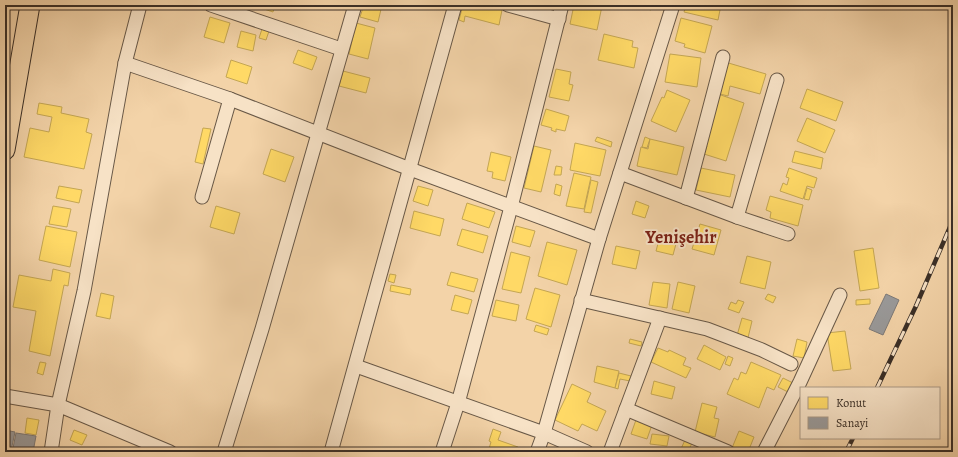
<svg xmlns="http://www.w3.org/2000/svg" width="958" height="457" viewBox="0 0 958 457" font-family="Alegreya,serif">
  <style>
    .homes { fill: #ffd966; stroke: #c4a653 }
    .industry { fill: #999; stroke: #7c7977 }
    .lines { fill: none; stroke-linecap: round; stroke-linejoin: round }
    .minor-casing { stroke: #685847; stroke-width: 15 }
    .highway-casing { stroke: #3a2f27; stroke-width: 21 }
    .minor { stroke: #f7e2c6; stroke-width: 13 }
    .highway { stroke: #f3d3a8; stroke-width: 19 }
    .rail-casing { stroke: #3a2f27; stroke-width: 4.5 }
    .rail { stroke: #f7e2c6; stroke-width: 3; stroke-dasharray: 9; stroke-linecap: butt }
    .labels { text-anchor: middle; stroke-width: 4; stroke-linejoin: round; paint-order: stroke }
    .district-label { font-size: 18px; font-weight: bold; fill: #7a1f14; stroke: #f7e2c6 }
  </style>
  <rect width="100%" height="100%" fill="#f3d3a8"/>
  <filter id="stains"><feTurbulence type="fractalNoise" baseFrequency=".005" numOctaves="4"/><feColorMatrix values="0 0 0 0 .2 0 0 0 0 .09 0 0 0 0 .02 0 0 0 .5 -.17"/></filter>
  <radialGradient id="worn" r=".72"><stop offset=".6" stop-color="#630" stop-opacity="0"/><stop offset="1" stop-color="#630" stop-opacity=".3"/></radialGradient>
  <g class="homes">
    <path d="M 252,5 L 275,5 L 273,12 Z"/>
    <path d="M 364,5 L 382,5 L 378,22 L 360,17 Z"/>
    <path d="M 463,5 L 483,5 L 502,10 L 499,25 L 465,16 L 464,22 L 459,20 Z"/>
    <path d="M 574,5 L 602,6 L 597,30 L 570,24 Z"/>
    <path d="M 632,5 L 652,5 L 651,10 Z"/>
    <path d="M 686,5 L 721,5 L 718,20 L 684,12 Z"/>
    <path d="M 210,17 L 230,23 L 224,43 L 204,37 Z"/>
    <path d="M 681,18 L 712,26 L 705,53 L 684,47 L 685,44 L 675,41 Z"/>
    <path d="M 356,23 L 375,28 L 368,59 L 349,54 Z"/>
    <path d="M 262,29 L 269,31 L 266,40 L 259,38 Z"/>
    <path d="M 241,31 L 256,35 L 253,51 L 237,47 Z"/>
    <path d="M 604,34 L 633,41 L 632,47 L 638,48 L 634,68 L 598,60 Z"/>
    <path d="M 298,50 L 317,57 L 312,70 L 293,63 Z"/>
    <path d="M 670,54 L 701,58 L 697,87 L 665,82 Z"/>
    <path d="M 231,60 L 252,67 L 247,84 L 226,77 Z"/>
    <path d="M 725,62 L 766,74 L 760,94 L 730,86 L 728,96 L 716,93 Z"/>
    <path d="M 556,69 L 571,72 L 569,84 L 573,85 L 569,101 L 549,97 Z"/>
    <path d="M 343,71 L 370,78 L 366,93 L 339,86 Z"/>
    <path d="M 807,89 L 843,102 L 836,121 L 800,108 Z"/>
    <path d="M 667,90 L 690,100 L 676,132 L 651,121 L 662,97 L 664,98 Z"/>
    <path d="M 718,94 L 744,103 L 726,161 L 704,154 L 707,146 L 702,145 Z"/>
    <path d="M 39,103 L 62,107 L 61,113 L 89,119 L 86,132 L 92,134 L 84,169 L 24,157 L 30,128 L 49,132 L 52,117 L 37,114 Z"/>
    <path d="M 546,109 L 569,116 L 565,131 L 556,129 L 556,132 L 551,130 L 552,128 L 541,125 Z"/>
    <path d="M 807,118 L 835,130 L 825,153 L 797,141 Z"/>
    <path d="M 203,128 L 211,129 L 203,164 L 195,162 Z"/>
    <path d="M 597,137 L 612,142 L 611,147 L 595,141 Z"/>
    <path d="M 645,137 L 650,139 L 647,148 L 642,147 Z"/>
    <path d="M 650,139 L 684,147 L 677,175 L 637,166 L 641,147 L 648,149 Z"/>
    <path d="M 575,143 L 606,150 L 600,176 L 570,170 Z"/>
    <path d="M 534,146 L 551,150 L 541,192 L 524,188 Z"/>
    <path d="M 271,149 L 294,157 L 285,182 L 263,174 Z"/>
    <path d="M 795,151 L 823,158 L 821,169 L 792,162 Z"/>
    <path d="M 491,152 L 511,157 L 505,181 L 492,178 L 493,172 L 487,171 Z"/>
    <path d="M 556,166 L 562,167 L 561,175 L 554,175 Z"/>
    <path d="M 701,168 L 735,175 L 730,197 L 696,190 Z"/>
    <path d="M 789,168 L 817,178 L 814,188 L 807,186 L 803,199 L 780,191 L 783,183 L 787,185 L 789,178 L 786,177 Z"/>
    <path d="M 574,173 L 591,177 L 584,209 L 566,206 Z"/>
    <path d="M 591,180 L 598,182 L 591,213 L 584,212 Z"/>
    <path d="M 556,184 L 562,186 L 560,196 L 554,194 Z"/>
    <path d="M 59,186 L 82,190 L 79,203 L 56,198 Z"/>
    <path d="M 418,186 L 433,190 L 428,206 L 413,201 Z"/>
    <path d="M 807,188 L 812,190 L 809,200 L 804,199 Z"/>
    <path d="M 770,196 L 803,205 L 798,226 L 770,218 L 771,212 L 766,210 Z"/>
    <path d="M 636,201 L 649,206 L 645,218 L 632,214 Z"/>
    <path d="M 467,203 L 495,212 L 489,228 L 462,219 Z"/>
    <path d="M 53,206 L 71,209 L 67,227 L 49,224 Z"/>
    <path d="M 216,206 L 240,213 L 234,234 L 210,227 Z"/>
    <path d="M 414,211 L 444,219 L 440,236 L 410,228 Z"/>
    <path d="M 700,224 L 721,230 L 714,255 L 692,249 Z"/>
    <path d="M 46,226 L 77,232 L 70,267 L 39,260 Z"/>
    <path d="M 516,226 L 535,231 L 530,247 L 512,242 Z"/>
    <path d="M 462,229 L 488,236 L 483,253 L 457,245 Z"/>
    <path d="M 660,236 L 677,240 L 673,255 L 656,251 Z"/>
    <path d="M 547,242 L 577,250 L 567,285 L 538,276 Z"/>
    <path d="M 616,246 L 640,251 L 636,269 L 612,264 Z"/>
    <path d="M 873,248 L 879,288 L 860,291 L 854,251 Z"/>
    <path d="M 511,252 L 530,257 L 521,293 L 502,289 Z"/>
    <path d="M 747,256 L 771,262 L 765,289 L 740,283 Z"/>
    <path d="M 53,269 L 70,273 L 68,286 L 64,285 L 50,356 L 29,351 L 36,311 L 13,307 L 19,275 L 51,281 Z"/>
    <path d="M 451,272 L 478,279 L 474,292 L 447,285 Z"/>
    <path d="M 390,274 L 396,275 L 394,283 L 388,281 Z"/>
    <path d="M 653,282 L 670,284 L 667,308 L 649,305 Z"/>
    <path d="M 678,282 L 695,286 L 689,313 L 672,309 Z"/>
    <path d="M 391,285 L 411,289 L 410,295 L 390,291 Z"/>
    <path d="M 535,288 L 560,295 L 551,327 L 526,319 Z"/>
    <path d="M 101,293 L 114,296 L 110,319 L 96,316 Z"/>
    <path d="M 768,294 L 776,297 L 773,303 L 765,299 Z"/>
    <path d="M 455,295 L 472,300 L 468,314 L 451,310 Z"/>
    <path d="M 870,299 L 870,304 L 856,305 L 856,300 Z"/>
    <path d="M 496,300 L 519,305 L 516,321 L 492,316 Z"/>
    <path d="M 738,300 L 744,302 L 739,313 L 728,309 L 731,302 L 736,304 Z"/>
    <path d="M 742,318 L 752,321 L 747,342 L 736,339 Z"/>
    <path d="M 536,325 L 549,329 L 547,335 L 534,331 Z"/>
    <path d="M 845,331 L 851,369 L 833,371 L 827,333 Z"/>
    <path d="M 630,339 L 642,342 L 641,346 L 629,343 Z"/>
    <path d="M 797,339 L 807,342 L 804,358 L 793,356 Z"/>
    <path d="M 704,345 L 726,357 L 720,370 L 697,359 Z"/>
    <path d="M 658,348 L 668,352 L 669,350 L 686,358 L 683,365 L 691,368 L 686,378 L 651,362 Z"/>
    <path d="M 728,356 L 733,358 L 730,366 L 725,364 Z"/>
    <path d="M 40,362 L 46,363 L 43,375 L 37,373 Z"/>
    <path d="M 751,362 L 781,375 L 774,390 L 767,387 L 759,408 L 727,394 L 734,378 L 738,380 L 741,372 L 746,374 Z"/>
    <path d="M 597,366 L 619,371 L 615,388 L 594,382 Z"/>
    <path d="M 619,373 L 631,376 L 630,381 L 620,379 L 618,389 L 615,388 Z"/>
    <path d="M 783,378 L 793,383 L 788,392 L 778,387 Z"/>
    <path d="M 654,381 L 675,387 L 672,399 L 651,394 Z"/>
    <path d="M 572,384 L 591,393 L 587,402 L 606,411 L 597,431 L 582,424 L 578,431 L 555,420 Z"/>
    <path d="M 702,403 L 717,407 L 714,418 L 719,419 L 715,437 L 695,432 Z"/>
    <path d="M 637,417 L 653,422 L 647,439 L 631,434 Z"/>
    <path d="M 27,418 L 39,420 L 36,435 L 25,433 Z"/>
    <path d="M 493,429 L 501,432 L 498,440 L 518,447 L 516,452 L 488,452 L 491,442 L 489,441 Z"/>
    <path d="M 74,430 L 87,435 L 82,445 L 70,440 Z"/>
    <path d="M 739,431 L 754,437 L 748,452 L 742,452 L 732,448 Z"/>
    <path d="M 652,434 L 669,436 L 667,446 L 650,444 Z"/>
    <path d="M 685,440 L 692,443 L 688,452 L 680,451 Z"/>
  </g>
  <g class="industry">
    <path d="M 886,294 L 899,300 L 883,335 L 869,329 Z"/>
    <path d="M 5,430 L 15,432 L 11,451 L 5,450 Z"/>
    <path d="M 16,433 L 36,436 L 33,452 L 22,452 L 23,450 L 13,448 Z"/>
  </g>
  <g class="lines">
    <defs>
      <g id="minor">
        <path d="M 211,5 L 341,49"/>
        <path d="M 508,5 L 559,19"/>
        <path d="M 125,63 L 230,99 L 410,169 L 599,239"/>
        <path d="M 620,173 L 737,217 L 788,234"/>
        <path d="M 202,197 L 230,99"/>
        <path d="M 686,198 L 723,57"/>
        <path d="M 737,217 L 777,80"/>
        <path d="M 581,300 L 707,329 L 762,350 L 791,364"/>
        <path d="M 356,366 L 544,433 L 587,452"/>
        <path d="M 5,396 L 58,405 L 170,452"/>
        <path d="M 626,409 L 728,452"/>
        <path d="M 51,452 L 58,405 L 84,291 L 125,63 L 140,5"/>
        <path d="M 224,452 L 262,329 L 355,5"/>
        <path d="M 331,452 L 455,5"/>
        <path d="M 442,452 L 458,403 L 511,207 L 562,5"/>
        <path d="M 537,452 L 544,433 L 599,239 L 673,5"/>
        <path d="M 610,452 L 660,318"/>
        <path d="M 764,452 L 800,382 L 840,295"/>
      </g>
      <path id="highway" d="M 5,150 L 30,5"/>
    </defs>
    <use href="#minor" class="minor-casing"/>
    <use href="#highway" class="highway-casing"/>
    <use href="#minor" class="minor"/>
    <use href="#highway" class="highway"/>
    <defs>
      <g id="rail">
        <path d="M 877,388 L 916,306 L 953,220"/>
        <path d="M 846,452 L 853,438"/>
      </g>
    </defs>
    <use href="#rail" class="rail-casing"/>
    <use href="#rail" class="rail"/>
  </g>
  <g class="labels">
    <g class="district-label">
      <text x="681" y="243">Yenişehir</text>
    </g>
  </g>
  <rect width="958" height="457" fill="none" stroke="#f3d3a8" stroke-width="20"/>
  <rect x="6" y="6" width="946" height="445" fill="none" stroke="#3a2f27" stroke-width="2"/>
  <rect x="10" y="10" width="938" height="437" fill="none" stroke="#3a2f27"/>
  <rect x="800" y="387" width="140" height="52" fill="#f7e2c6" stroke="#ab9a86"/>
  <rect x="808" y="397" width="20" height="12" fill="#ffd966" stroke="#ab9a86"/>
  <text x="836" y="407" font-size="12" fill="#3a2f27">Konut</text>
  <rect x="808" y="417" width="20" height="12" fill="#999999" stroke="#ab9a86"/>
  <text x="836" y="427" font-size="12" fill="#3a2f27">Sanayi</text>
  <rect width="100%" height="100%" filter="url(#stains)"/>
  <rect width="100%" height="100%" fill="url(#worn)"/>
</svg>
